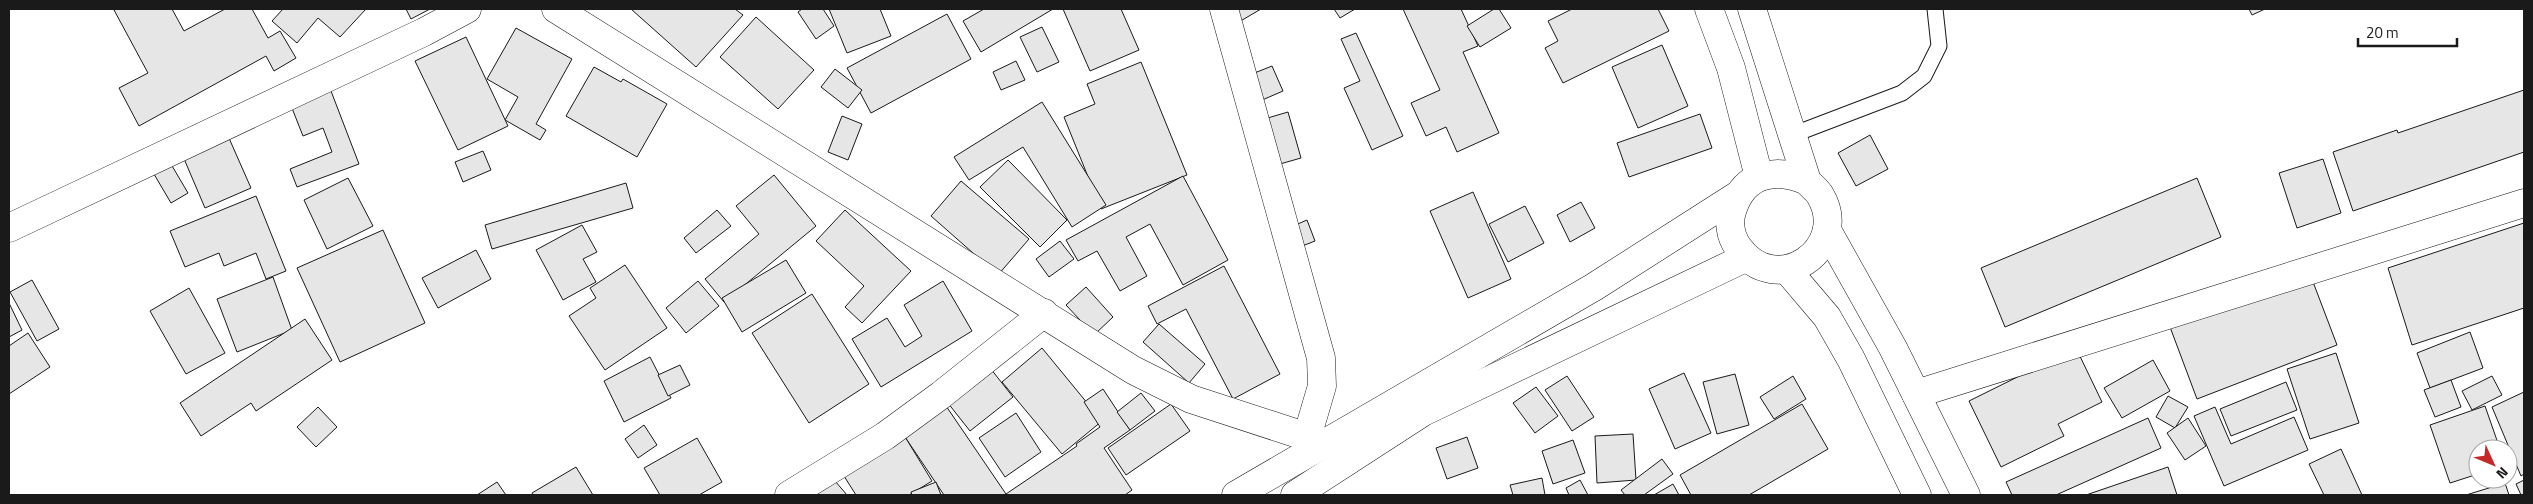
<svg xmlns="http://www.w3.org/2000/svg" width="2533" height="504" viewBox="0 0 2533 504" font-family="'Titillium Web',sans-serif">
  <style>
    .building { fill: #e6e6e6; stroke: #1a1a1a }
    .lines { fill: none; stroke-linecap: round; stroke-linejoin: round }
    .lane-casing { stroke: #1a1a1a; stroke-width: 17 }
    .street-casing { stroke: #1a1a1a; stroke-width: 29 }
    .secondary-casing { stroke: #1a1a1a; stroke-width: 29 }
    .primary-casing { stroke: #1a1a1a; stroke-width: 29 }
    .lane { stroke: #fff; stroke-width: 15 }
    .street { stroke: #fff; stroke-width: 28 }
    .secondary { stroke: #fff; stroke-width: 28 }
    .primary { stroke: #fff; stroke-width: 28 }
  </style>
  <rect width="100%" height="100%" fill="#fff"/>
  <g class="building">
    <path d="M 117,9 L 172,9 L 184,31 L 225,9 L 252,9 L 268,38 L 280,31 L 296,58 L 274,71 L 266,56 L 139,126 L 119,88 L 148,73 L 114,10 Z"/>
    <path d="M 283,9 L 366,9 L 340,37 L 318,18 L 297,43 L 272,21 Z"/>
    <path d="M 406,9 L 430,9 L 411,19 Z"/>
    <path d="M 631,9 L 735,9 L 743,15 L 696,67 Z"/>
    <path d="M 802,9 L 823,9 L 834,26 L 816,39 L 798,12 Z"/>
    <path d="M 829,9 L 880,9 L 891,36 L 847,53 Z"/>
    <path d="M 984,9 L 1053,9 L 981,52 L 963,21 Z"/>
    <path d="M 1063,9 L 1121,9 L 1139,50 L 1090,71 Z"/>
    <path d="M 1222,9 L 1261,9 L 1232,26 Z"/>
    <path d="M 1334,9 L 1355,9 L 1340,18 Z"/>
    <path d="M 1403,9 L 1461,9 L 1478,46 L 1463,52 L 1499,133 L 1457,152 L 1446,127 L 1426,136 L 1411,103 L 1440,90 Z"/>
    <path d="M 1494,9 L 1499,9 L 1511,28 L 1480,47 L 1467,26 Z"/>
    <path d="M 1572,9 L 1658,9 L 1669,31 L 1563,83 L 1545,48 L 1558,41 L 1548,21 Z"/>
    <path d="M 2249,9 L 2265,9 L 2252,15 Z"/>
    <path d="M 947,14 L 971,59 L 871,113 L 847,68 Z"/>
    <path d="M 756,17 L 814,70 L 778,109 L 720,57 Z"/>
    <path d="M 1042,27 L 1059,62 L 1037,72 L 1020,37 Z"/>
    <path d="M 516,28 L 572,59 L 536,124 L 546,130 L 540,140 L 505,120 L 518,97 L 487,79 Z"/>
    <path d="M 1356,33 L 1403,136 L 1372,150 L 1344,88 L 1360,81 L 1341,39 Z"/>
    <path d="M 466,37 L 508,126 L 458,150 L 415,61 Z"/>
    <path d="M 1662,45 L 1688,106 L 1638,128 L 1612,67 Z"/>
    <path d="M 1016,61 L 1025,80 L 1001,90 L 993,72 Z"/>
    <path d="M 1141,62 L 1187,175 L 1101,209 L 1064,117 L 1095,104 L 1087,84 Z"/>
    <path d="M 1272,66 L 1283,91 L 1253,104 L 1242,78 Z"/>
    <path d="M 594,67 L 621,82 L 623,79 L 667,104 L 637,157 L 566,116 Z"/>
    <path d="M 835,69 L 862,90 L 848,108 L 821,87 Z"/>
    <path d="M 326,78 L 359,164 L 297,187 L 290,169 L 332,152 L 323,128 L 303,136 L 286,93 Z"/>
    <path d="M 2524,90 L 2524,152 L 2353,211 L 2333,152 L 2397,130 L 2398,133 Z"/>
    <path d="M 1042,102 L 1106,205 L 1072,227 L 1023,147 L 969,180 L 954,157 Z"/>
    <path d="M 1288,112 L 1301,158 L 1266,168 L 1254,122 Z"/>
    <path d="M 1700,114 L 1712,148 L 1629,177 L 1617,143 Z"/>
    <path d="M 842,116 L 862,124 L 848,160 L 828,152 Z"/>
    <path d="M 221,120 L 251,188 L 205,208 L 176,140 Z"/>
    <path d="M 1870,135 L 1888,169 L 1856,186 L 1838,153 Z"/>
    <path d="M 483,151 L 491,170 L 463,182 L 455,162 Z"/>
    <path d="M 168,159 L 188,193 L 171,203 L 151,169 Z"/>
    <path d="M 2323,159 L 2341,213 L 2297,228 L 2279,173 Z"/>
    <path d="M 1008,160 L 1067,220 L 1040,247 L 980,187 Z"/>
    <path d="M 774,175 L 816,226 L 724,302 L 705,279 L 759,234 L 736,206 Z"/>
    <path d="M 1183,176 L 1228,260 L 1183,285 L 1150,224 L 1126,237 L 1147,276 L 1120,291 L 1097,251 L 1078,261 L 1066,240 Z"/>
    <path d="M 348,178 L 373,226 L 327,249 L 304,200 Z"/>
    <path d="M 2197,178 L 2221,237 L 2005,327 L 1981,268 Z"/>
    <path d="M 961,181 L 1029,239 L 998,275 L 931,216 Z"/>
    <path d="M 626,183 L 633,208 L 492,249 L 485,225 Z"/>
    <path d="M 1473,192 L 1511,279 L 1468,298 L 1430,211 Z"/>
    <path d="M 256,196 L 286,271 L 266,279 L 256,253 L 224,266 L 219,253 L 185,267 L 170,231 Z"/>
    <path d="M 1581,202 L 1595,228 L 1570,242 L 1557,215 Z"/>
    <path d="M 1525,206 L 1544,243 L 1508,262 L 1489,224 Z"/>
    <path d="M 717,210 L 731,226 L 696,253 L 684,238 Z"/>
    <path d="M 845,210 L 911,271 L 862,323 L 845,307 L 864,286 L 816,241 Z"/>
    <path d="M 1307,220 L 1315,241 L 1292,250 L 1284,230 Z"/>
    <path d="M 2524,223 L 2524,308 L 2412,345 L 2388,268 Z"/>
    <path d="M 582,225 L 597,252 L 583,259 L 596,282 L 563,300 L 536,250 Z"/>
    <path d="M 383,230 L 425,323 L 340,362 L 297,268 Z"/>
    <path d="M 1060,241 L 1074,259 L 1049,277 L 1036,259 Z"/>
    <path d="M 476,250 L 491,279 L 438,308 L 422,278 Z"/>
    <path d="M 786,260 L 806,293 L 742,332 L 722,298 Z"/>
    <path d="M 625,265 L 667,328 L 605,370 L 569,316 L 596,298 L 590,288 Z"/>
    <path d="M 1224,266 L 1280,374 L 1233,399 L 1186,309 L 1157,324 L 1148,306 Z"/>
    <path d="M 2310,274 L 2337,345 L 2197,399 L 2170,327 Z"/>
    <path d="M 273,277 L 292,330 L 237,352 L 217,299 Z"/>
    <path d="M 32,280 L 59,329 L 37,341 L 10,292 Z"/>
    <path d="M 698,281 L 719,306 L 686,333 L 666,308 Z"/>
    <path d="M 943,281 L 972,331 L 881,387 L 852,339 L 887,318 L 905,347 L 922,336 L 904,305 Z"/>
    <path d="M 1086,287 L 1113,317 L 1094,335 L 1066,305 Z"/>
    <path d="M 189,288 L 225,353 L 186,374 L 150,311 Z"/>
    <path d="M 812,294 L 869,384 L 809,423 L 752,333 Z"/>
    <path d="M 9,303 L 22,330 L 9,337 Z"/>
    <path d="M 305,319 L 332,360 L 256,411 L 251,403 L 201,436 L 180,403 Z"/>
    <path d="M 1159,324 L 1205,364 L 1189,383 L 1143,342 Z"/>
    <path d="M 2470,332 L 2483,368 L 2430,388 L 2417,353 Z"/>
    <path d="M 28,333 L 50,367 L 9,394 L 9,346 Z"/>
    <path d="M 1042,348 L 1102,421 L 1062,454 L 1002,382 Z"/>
    <path d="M 2076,348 L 2102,402 L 2058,424 L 2064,436 L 2001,467 L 1969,401 Z"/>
    <path d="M 2336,353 L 2359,423 L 2310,439 L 2287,369 Z"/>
    <path d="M 650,357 L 671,398 L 624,422 L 604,381 Z"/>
    <path d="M 983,359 L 1013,397 L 970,431 L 940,393 Z"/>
    <path d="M 2153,360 L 2170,391 L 2122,418 L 2104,388 Z"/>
    <path d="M 680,365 L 690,385 L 668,396 L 658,375 Z"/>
    <path d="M 1684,373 L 1711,433 L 1675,449 L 1649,389 Z"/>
    <path d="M 1735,374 L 1749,425 L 1717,434 L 1703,382 Z"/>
    <path d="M 1567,376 L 1594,417 L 1572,431 L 1545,390 Z"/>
    <path d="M 1793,376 L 1806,399 L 1774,419 L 1760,397 Z"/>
    <path d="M 2492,376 L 2502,395 L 2472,410 L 2462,391 Z"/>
    <path d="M 2451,380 L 2461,407 L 2435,417 L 2424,390 Z"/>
    <path d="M 2286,382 L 2297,410 L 2231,436 L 2220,409 Z"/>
    <path d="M 1536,387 L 1558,416 L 1535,433 L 1513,403 Z"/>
    <path d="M 1103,389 L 1130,430 L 1104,448 L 1132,490 L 1125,495 L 944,495 L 901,431 L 944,403 L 1006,494 L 1077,446 L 1076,444 L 1100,427 L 1084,402 Z"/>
    <path d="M 2524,392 L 2524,474 L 2521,476 L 2492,407 Z"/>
    <path d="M 1141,393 L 1155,411 L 1130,430 L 1117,412 Z"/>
    <path d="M 2168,396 L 2188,407 L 2175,428 L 2156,417 Z"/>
    <path d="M 1171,404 L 1190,431 L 1126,475 L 1108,448 Z"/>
    <path d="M 1802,404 L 1828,449 L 1749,495 L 1691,495 L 1680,475 Z"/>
    <path d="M 2485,406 L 2500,449 L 2478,449 L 2478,474 L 2450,483 L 2430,425 Z"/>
    <path d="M 318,407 L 337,427 L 316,447 L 297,427 Z"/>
    <path d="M 2215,407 L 2231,444 L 2294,417 L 2308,450 L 2224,486 L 2194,416 Z"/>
    <path d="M 1016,413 L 1041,452 L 1005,477 L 979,438 Z"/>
    <path d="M 2148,418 L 2161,448 L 2056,495 L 2012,495 L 2006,482 Z"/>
    <path d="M 2188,418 L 2206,446 L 2185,460 L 2167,433 Z"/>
    <path d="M 644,425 L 657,445 L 638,458 L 625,439 Z"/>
    <path d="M 899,427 L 932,481 L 909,495 L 856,495 L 837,465 Z"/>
    <path d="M 1633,434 L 1636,480 L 1597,483 L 1595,436 Z"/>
    <path d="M 1467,437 L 1478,468 L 1447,479 L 1436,448 Z"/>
    <path d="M 697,438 L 722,482 L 699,495 L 660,495 L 644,468 Z"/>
    <path d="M 1573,440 L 1585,473 L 1553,484 L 1542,451 Z"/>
    <path d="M 2341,449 L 2362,495 L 2324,495 L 2309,464 Z"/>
    <path d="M 1662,459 L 1673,474 L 1644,495 L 1625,495 L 1621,490 Z"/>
    <path d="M 576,467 L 593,495 L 533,495 L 532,493 Z"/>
    <path d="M 2168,467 L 2177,495 L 2086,495 Z"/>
    <path d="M 829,474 L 847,495 L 803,495 Z"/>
    <path d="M 1542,478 L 1545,495 L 1513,495 L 1510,485 Z"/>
    <path d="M 1580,480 L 1588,495 L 1569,495 L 1566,488 Z"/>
    <path d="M 2524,480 L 2524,495 L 2521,495 L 2516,484 Z"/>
    <path d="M 497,482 L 506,495 L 477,495 Z"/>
    <path d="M 936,482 L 941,495 L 912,495 L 911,492 Z"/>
    <path d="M 2505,483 L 2509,495 L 2466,495 Z"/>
    <path d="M 1673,484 L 1679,495 L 1654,495 Z"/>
  </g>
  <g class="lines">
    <defs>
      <path id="lane" d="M 1792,135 L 1902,93 L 1924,76 L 1939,46 L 1935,9"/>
      <g id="street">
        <path d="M 556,9 L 1133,370 L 1191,399 L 1326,443"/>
        <path d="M 1224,9 L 1321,358 L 1322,386 L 1307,437"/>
        <path d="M 9,228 L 424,32 L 467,9"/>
        <path d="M 1916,394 L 2524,203"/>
        <path d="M 789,495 L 885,436 L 941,395 L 1044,313"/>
      </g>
      <g id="secondary">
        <path d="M 1236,495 L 1594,287 L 1738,195"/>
        <path d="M 1295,495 L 1423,412 L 1745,258"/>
      </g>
      <g id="primary">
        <path d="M 1709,9 L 1731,68 L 1759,177"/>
        <path d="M 1752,9 L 1807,181 C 1811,186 1817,190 1820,195 C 1852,248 1776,301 1738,247 C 1730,236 1728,221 1733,208 C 1745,173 1776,167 1807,181"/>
        <path d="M 1827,230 L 1893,348 L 1966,495"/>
        <path d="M 1787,270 L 1827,317 L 1851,359 L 1917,495"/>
      </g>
    </defs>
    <use href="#lane" class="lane-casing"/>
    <use href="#street" class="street-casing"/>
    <use href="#secondary" class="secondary-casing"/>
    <use href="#primary" class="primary-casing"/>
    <use href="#lane" class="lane"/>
    <use href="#street" class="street"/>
    <use href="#secondary" class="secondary"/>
    <use href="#primary" class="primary"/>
  </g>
  <rect width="2533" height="504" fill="none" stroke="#1a1a1a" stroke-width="20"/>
  <g transform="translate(2493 464) rotate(134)"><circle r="24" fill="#ffffff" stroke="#a3a3a3"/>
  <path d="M0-4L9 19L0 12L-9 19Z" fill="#c62828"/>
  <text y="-8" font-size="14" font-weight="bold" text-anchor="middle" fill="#1a1a1a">N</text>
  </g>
  <path d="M2358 38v8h99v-8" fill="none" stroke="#1a1a1a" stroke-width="2.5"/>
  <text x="2366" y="38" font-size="15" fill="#1a1a1a" stroke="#ffffff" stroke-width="4" paint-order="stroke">20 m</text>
</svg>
